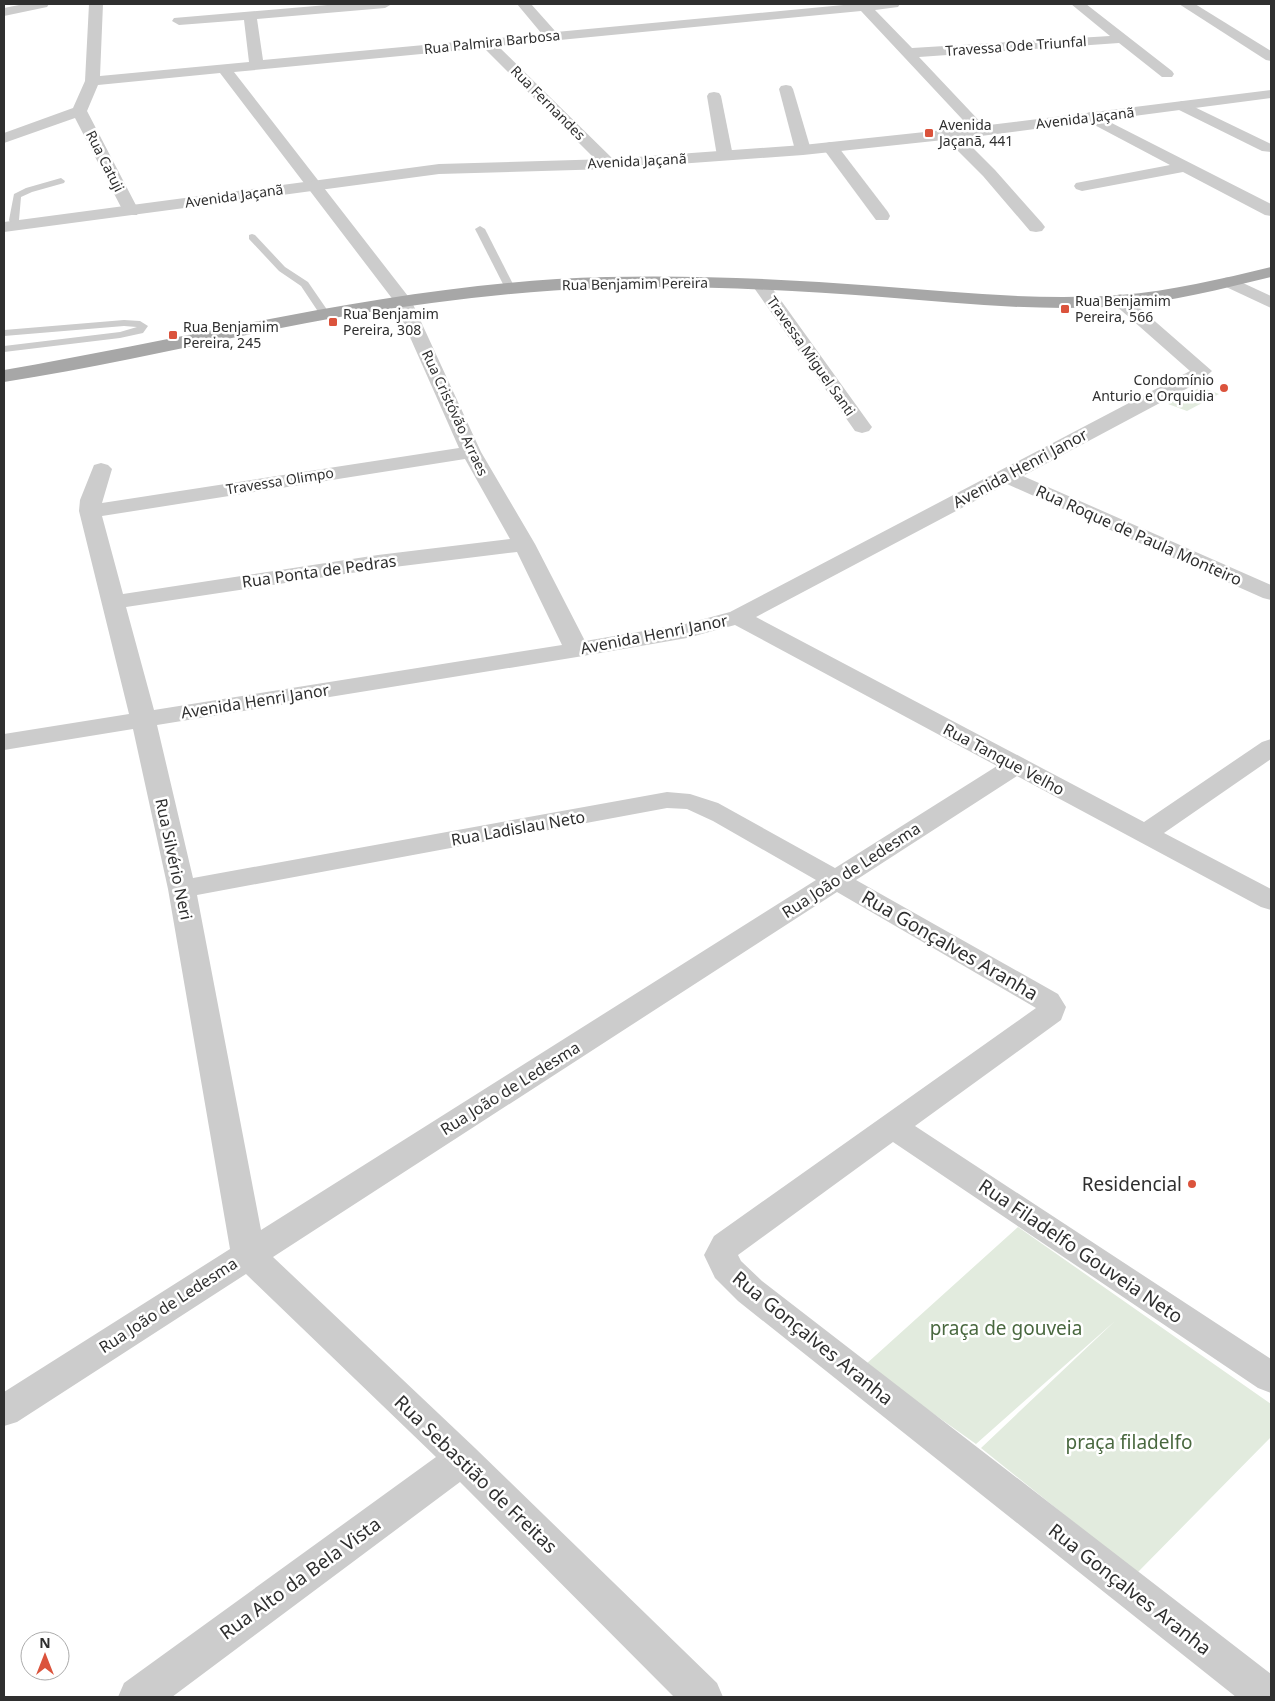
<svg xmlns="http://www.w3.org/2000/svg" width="1275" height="1701" viewBox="0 0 1275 1701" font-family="'Noto Sans',sans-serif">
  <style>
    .green { fill: #e2ebde }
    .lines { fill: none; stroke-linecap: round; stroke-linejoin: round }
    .service { fill: #ccc; fill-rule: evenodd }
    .minor { fill: #ccc; fill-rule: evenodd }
    .tertiary { fill: #ccc; fill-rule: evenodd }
    .primary { fill: #a7a7a7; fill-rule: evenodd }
    .poi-dot { fill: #db533c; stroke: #fff; stroke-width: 2 }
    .labels { text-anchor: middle; stroke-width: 5; stroke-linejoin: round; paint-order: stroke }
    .far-street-label { font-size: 14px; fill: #2f2f2f; stroke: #fff }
    .far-poi-label { font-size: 14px; fill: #2f2f2f; stroke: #fff; text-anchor: start }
    .street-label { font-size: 16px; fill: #2f2f2f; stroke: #fff }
    .near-street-label { font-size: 19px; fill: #2f2f2f; stroke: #fff }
    .near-poi-label { font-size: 19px; fill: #2f2f2f; stroke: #fff; text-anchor: end }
    .near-park-label { font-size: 19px; fill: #49683f; stroke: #fff }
  </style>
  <rect width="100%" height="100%" fill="#fff"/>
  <g class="green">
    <path d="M 1201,387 L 1219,394 L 1187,411 L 1168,404 Z"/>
    <path d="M 1018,1227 L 1271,1404 L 1271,1437 L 1137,1573 L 981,1448 L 1115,1321 L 976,1444 L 865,1365 Z"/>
  </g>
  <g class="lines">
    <g class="service">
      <path d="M 61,178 L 65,181 L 64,183 L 32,192 L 21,197 L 19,220 L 21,226 L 16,229 L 13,228 L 9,220 L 14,194 L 26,188 Z"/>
      <path d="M 480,226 L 485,229 L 515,288 L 513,290 L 510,291 L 505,288 L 475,229 Z"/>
      <path d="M 252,234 L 255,235 L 285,267 L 308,282 L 330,314 L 329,316 L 321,316 L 301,286 L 279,271 L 249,239 L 249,235 Z"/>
      <path d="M 124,320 L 140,321 L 148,326 L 143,333 L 120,338 L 4,352 L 4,346 L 120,332 L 137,327 L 124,326 L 4,336 L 4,330 Z"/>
    </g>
    <g class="minor">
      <path d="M 24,4 L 49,4 L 47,7 L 4,16 L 4,8 Z"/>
      <path d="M 89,4 L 103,4 L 100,76 L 249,62 L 244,20 L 179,25 L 172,21 L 174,18 L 339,4 L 392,4 L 385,8 L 257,19 L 263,60 L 542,34 L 517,4 L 531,4 L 556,32 L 854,4 L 900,4 L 898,7 L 875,10 L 912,48 L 1110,36 L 1071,4 L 1086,4 L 1172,71 L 1174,74 L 1172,77 L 1162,77 L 1119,43 L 919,57 L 986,128 L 989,131 L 986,134 L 976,134 L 861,11 L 498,46 L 615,161 L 617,164 L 615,167 L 603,167 L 484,48 L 234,72 L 411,300 L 481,452 L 535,544 L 585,641 L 685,624 L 730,612 L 1190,371 L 1114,304 L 1111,300 L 1114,296 L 1120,294 L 1126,296 L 1212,371 L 1201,381 L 1023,476 L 1271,585 L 1271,600 L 1263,598 L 1007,484 L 756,617 L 1144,822 L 1262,742 L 1271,739 L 1271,759 L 1164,833 L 1271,889 L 1271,910 L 1261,907 L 1017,776 L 856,880 L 1058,994 L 1066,1007 L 1061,1020 L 915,1126 L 1271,1359 L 1271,1393 L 1258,1388 L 893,1142 L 738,1255 L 741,1261 L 762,1281 L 1271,1674 L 1271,1697 L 1236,1697 L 738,1301 L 715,1278 L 704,1255 L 714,1236 L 1036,1008 L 837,892 L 273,1257 L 475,1448 L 717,1683 L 723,1697 L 674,1697 L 460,1482 L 172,1697 L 118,1697 L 124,1683 L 436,1457 L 246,1274 L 17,1422 L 4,1426 L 4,1392 L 230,1249 L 168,889 L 133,729 L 4,750 L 4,734 L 129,714 L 79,511 L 80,500 L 94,465 L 101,463 L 108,465 L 112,469 L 102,503 L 459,448 L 394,301 L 220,73 L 98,85 L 87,111 L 139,211 L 137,215 L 125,215 L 123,211 L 75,118 L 4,143 L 4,133 L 73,108 L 85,81 ZM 465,459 L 510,539 L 378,555 L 123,594 L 102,516 ZM 517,552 L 562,645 L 154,710 L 126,607 L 378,569 ZM 735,625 L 997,766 L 835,868 L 718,803 L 690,794 L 667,792 L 193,878 L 157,725 L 577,657 L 687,638 ZM 667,808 L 687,809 L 713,821 L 816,880 L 261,1230 L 197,895 Z"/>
      <path d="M 1179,4 L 1195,4 L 1271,51 L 1271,61 L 1266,60 Z"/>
      <path d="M 786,85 L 791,86 L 793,89 L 811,150 L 809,153 L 797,153 L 795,150 L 779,89 L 781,86 Z"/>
      <path d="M 714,92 L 719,93 L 721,96 L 733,156 L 731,159 L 719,159 L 717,156 L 707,96 L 709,93 Z"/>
      <path d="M 1182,101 L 1271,144 L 1271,152 L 1262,151 L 1177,109 L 1174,106 L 1177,103 Z"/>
      <path d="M 1090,112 L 1271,204 L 1271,216 L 1265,215 L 1183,172 L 1082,191 L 1076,189 L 1074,186 L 1076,183 L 1170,165 L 1085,120 L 1082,117 L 1085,114 Z"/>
      <path d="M 950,129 L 956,131 L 995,170 L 1042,223 L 1045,227 L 1042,231 L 1036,232 L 1030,231 L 983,176 L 944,137 L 942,134 L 944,131 Z"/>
      <path d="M 830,142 L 836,144 L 888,212 L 890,216 L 888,220 L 876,220 L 822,147 L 824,144 Z"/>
      <path d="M 1230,277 L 1271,296 L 1271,308 L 1224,286 L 1221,282 L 1224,278 Z"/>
      <path d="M 761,280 L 767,281 L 869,423 L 872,427 L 869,431 L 862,433 L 855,431 L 752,285 L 755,281 Z"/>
    </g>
    <path class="tertiary" d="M 1271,90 L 1271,98 L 981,136 L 803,155 L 609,169 L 439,174 L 4,232 L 4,222 L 439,164 L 609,159 L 803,145 L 981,126 Z"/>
    <path class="primary" d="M 1271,267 L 1271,277 C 1221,289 1171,302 1120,306 C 1040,312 961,303 882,297 C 788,290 694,285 600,288 C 518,291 438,301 357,314 C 239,334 122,364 4,382 L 4,370 C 204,336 402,282 606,277 C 696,275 786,279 876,286 C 957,292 1038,301 1120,295 C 1171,291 1221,279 1271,267 Z"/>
  </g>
  <g class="poi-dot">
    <rect x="924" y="128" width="10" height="10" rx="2.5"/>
    <rect x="1060" y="304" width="10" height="10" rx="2.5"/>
    <rect x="328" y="317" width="10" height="10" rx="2.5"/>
    <rect x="168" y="330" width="10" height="10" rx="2.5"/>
    <circle cx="1224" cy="388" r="5"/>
    <circle cx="1192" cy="1184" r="5"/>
  </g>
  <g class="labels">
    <g class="far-street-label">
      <text transform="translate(492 42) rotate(-6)" y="5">Rua Palmira Barbosa</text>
      <text transform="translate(1016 46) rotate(-4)" y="5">Travessa Ode Triunfal</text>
      <text transform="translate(548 103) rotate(45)" y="5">Rua Fernandes</text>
      <text transform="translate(1085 118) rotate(-7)" y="5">Avenida Jaçanã</text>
      <text transform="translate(105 161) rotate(63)" y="5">Rua Catuji</text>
      <text transform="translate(637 161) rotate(-3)" y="5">Avenida Jaçanã</text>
      <text transform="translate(234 196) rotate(-8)" y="5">Avenida Jaçanã</text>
      <text transform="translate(635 284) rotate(-1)" y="5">Rua Benjamim Pereira</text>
      <text transform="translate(811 356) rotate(55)" y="5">Travessa Miguel Santi</text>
      <text transform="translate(455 413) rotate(65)" y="5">Rua Cristóvão Arraes</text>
      <text transform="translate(280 481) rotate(-9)" y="5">Travessa Olimpo</text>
    </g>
    <g class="far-poi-label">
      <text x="939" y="130">Avenida<tspan x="939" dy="16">Jaçanã, 441</tspan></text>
      <text x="1075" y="306">Rua Benjamim<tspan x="1075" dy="16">Pereira, 566</tspan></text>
      <text x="343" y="319">Rua Benjamim<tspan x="343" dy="16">Pereira, 308</tspan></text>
      <text x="183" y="332">Rua Benjamim<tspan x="183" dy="16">Pereira, 245</tspan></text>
      <text x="1214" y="385" text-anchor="end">Condomínio<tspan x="1214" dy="16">Anturio e Orquidia</tspan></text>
    </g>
    <g class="street-label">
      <text transform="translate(1020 468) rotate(-28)" y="6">Avenida Henri Janor</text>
      <text transform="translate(1139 535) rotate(24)" y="6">Rua Roque de Paula Monteiro</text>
      <text transform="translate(319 571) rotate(-8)" y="6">Rua Ponta de Pedras</text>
      <text transform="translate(654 634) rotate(-11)" y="6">Avenida Henri Janor</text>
      <text transform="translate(255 701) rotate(-9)" y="6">Avenida Henri Janor</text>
      <text transform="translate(1004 759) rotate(28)" y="6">Rua Tanque Velho</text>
      <text transform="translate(518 828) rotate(-10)" y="6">Rua Ladislau Neto</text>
      <text transform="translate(174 859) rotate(78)" y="6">Rua Silvério Neri</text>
      <text transform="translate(851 870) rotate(-33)" y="6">Rua João de Ledesma</text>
      <text transform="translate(510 1088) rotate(-32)" y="6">Rua João de Ledesma</text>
      <text transform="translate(168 1305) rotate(-33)" y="6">Rua João de Ledesma</text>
    </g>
    <g class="near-street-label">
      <text transform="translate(950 945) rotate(30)" y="7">Rua Gonçalves Aranha</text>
      <text transform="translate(1081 1251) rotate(34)" y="7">Rua Filadelfo Gouveia Neto</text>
      <text transform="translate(813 1338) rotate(39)" y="7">Rua Gonçalves Aranha</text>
      <text transform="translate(476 1474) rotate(44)" y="7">Rua Sebastião de Freitas</text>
      <text transform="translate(300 1578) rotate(-36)" y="7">Rua Alto da Bela Vista</text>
      <text transform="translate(1130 1589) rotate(38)" y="7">Rua Gonçalves Aranha</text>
    </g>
    <g class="near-poi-label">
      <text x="1182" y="1191">Residencial</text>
    </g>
    <g class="near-park-label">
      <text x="1006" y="1335">praça de gouveia</text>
      <text x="1129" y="1449">praça filadelfo</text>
    </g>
  </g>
  <rect width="1275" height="1701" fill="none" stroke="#2f2f2f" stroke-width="10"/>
  <g transform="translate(45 1656)"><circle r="24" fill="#ffffff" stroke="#acacac"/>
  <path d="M0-4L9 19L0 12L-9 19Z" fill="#db533c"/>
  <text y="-8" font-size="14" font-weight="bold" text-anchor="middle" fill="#2f2f2f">N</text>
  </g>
</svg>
